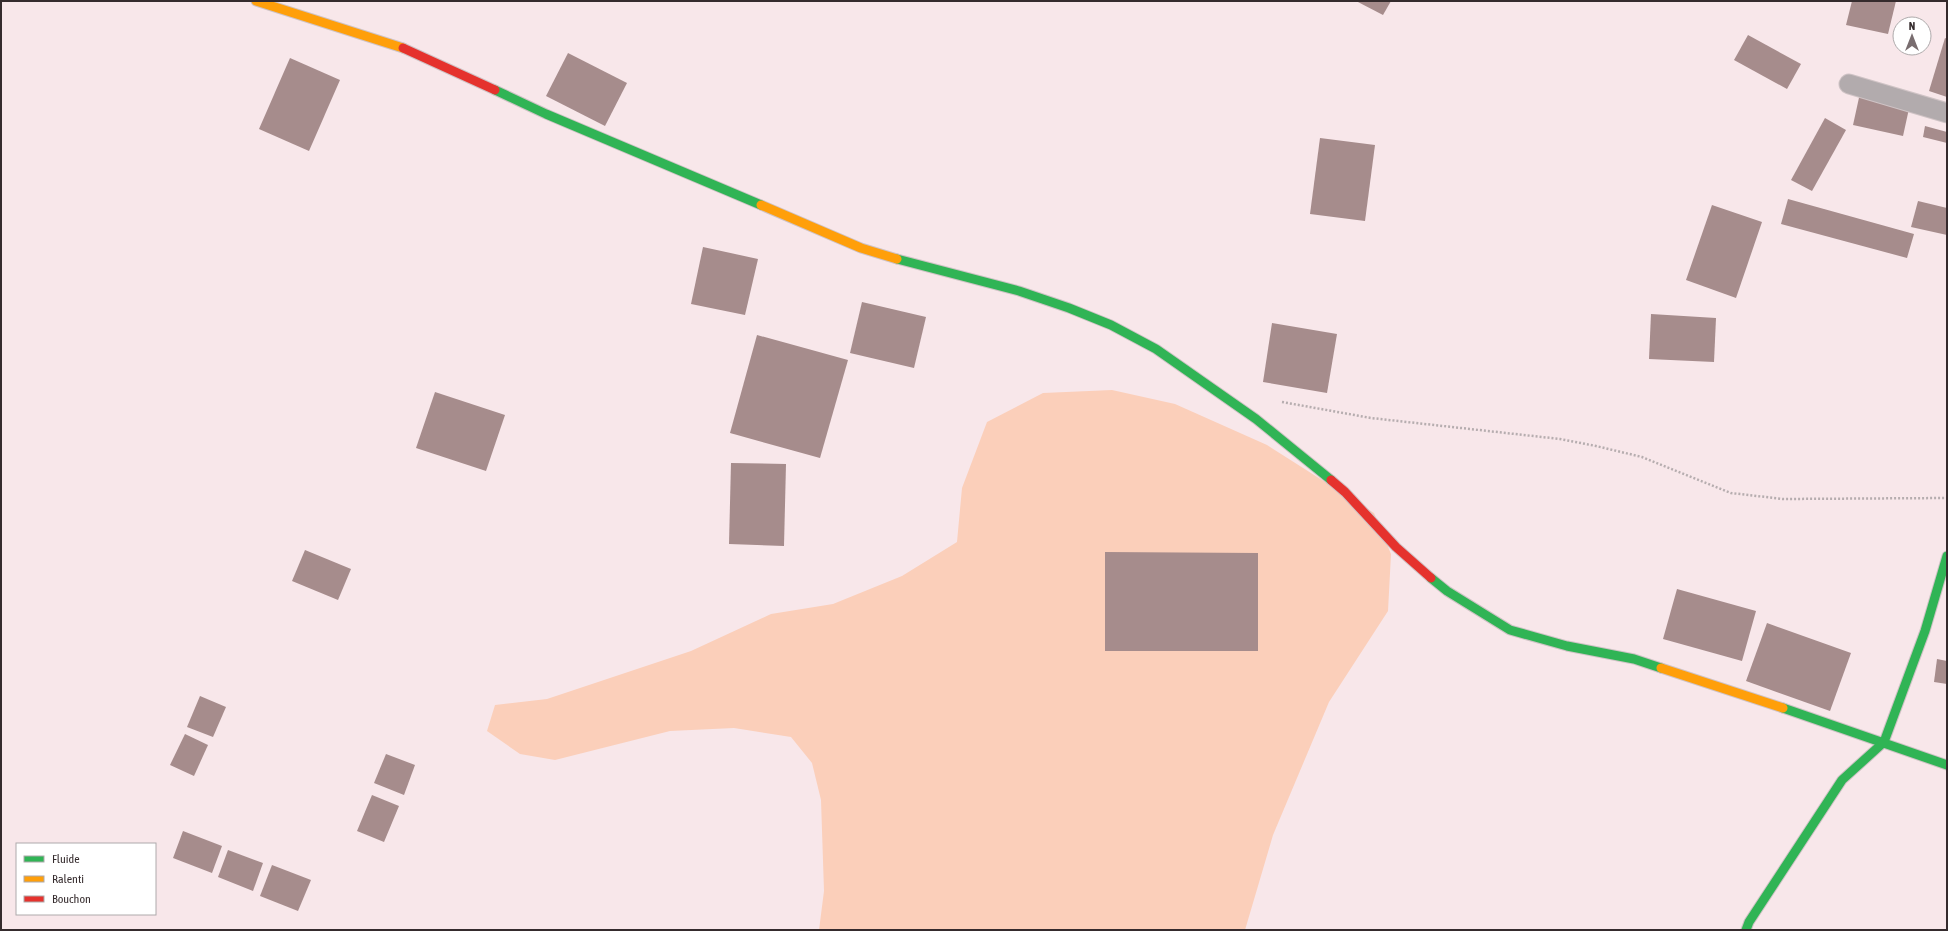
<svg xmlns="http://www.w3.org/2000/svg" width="1948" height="931" viewBox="0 0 1948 931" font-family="'Asap Condensed',sans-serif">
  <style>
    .green { fill: #fbcfba }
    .building { fill: #a68c8c }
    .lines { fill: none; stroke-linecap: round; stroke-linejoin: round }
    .lane-casing { stroke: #cfc3c5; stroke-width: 21 }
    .fast-casing { stroke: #cfc3c5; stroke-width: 11 }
    .slow-casing { stroke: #cfc3c5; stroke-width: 11 }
    .jam-casing { stroke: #cfc3c5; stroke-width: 11 }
    .path { stroke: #b6adaf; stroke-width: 2.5; stroke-dasharray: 2 2; stroke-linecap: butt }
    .lane { stroke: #b2abad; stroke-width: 19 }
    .fast { stroke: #30b455; stroke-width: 9 }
    .slow { stroke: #ff9f0a; stroke-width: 9 }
    .jam { stroke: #e5322d; stroke-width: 9 }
  </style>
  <rect width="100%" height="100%" fill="#f8e7ea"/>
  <path class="green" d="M 1112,390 L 1175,404 L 1267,445 L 1374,513 L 1391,554 L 1388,611 L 1329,702 L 1273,835 L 1245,930 L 819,930 L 824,891 L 821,800 L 812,763 L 791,737 L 734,728 L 670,731 L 555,760 L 520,754 L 487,731 L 495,705 L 547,699 L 691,651 L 771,614 L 833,604 L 902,576 L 957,542 L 962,488 L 987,422 L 1043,393 Z"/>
  <g class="building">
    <path d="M 1356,1 L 1391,1 L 1383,15 Z"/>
    <path d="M 1852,1 L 1896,1 L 1888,34 L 1846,25 Z"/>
    <path d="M 1748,35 L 1801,64 L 1787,89 L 1734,60 Z"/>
    <path d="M 1945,38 L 1947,39 L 1947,97 L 1929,91 Z"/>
    <path d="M 568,53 L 627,83 L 605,126 L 546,96 Z"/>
    <path d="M 290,58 L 340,80 L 309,151 L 259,129 Z"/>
    <path d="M 1860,93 L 1910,104 L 1903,136 L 1853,125 Z"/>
    <path d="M 1825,118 L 1846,130 L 1812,191 L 1791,180 Z"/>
    <path d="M 1925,126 L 1947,132 L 1947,143 L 1923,137 Z"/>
    <path d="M 1320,138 L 1375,145 L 1365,221 L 1310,214 Z"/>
    <path d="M 1788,199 L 1914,234 L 1907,258 L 1781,224 Z"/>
    <path d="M 1918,201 L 1947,208 L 1947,235 L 1911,227 Z"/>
    <path d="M 1712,205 L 1762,222 L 1736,298 L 1686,280 Z"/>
    <path d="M 703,247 L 758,259 L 745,315 L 691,304 Z"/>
    <path d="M 862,302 L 926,317 L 914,368 L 850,353 Z"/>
    <path d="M 1651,314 L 1716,318 L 1714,362 L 1649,359 Z"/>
    <path d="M 1272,323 L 1337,334 L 1327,393 L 1263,382 Z"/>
    <path d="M 757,335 L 848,360 L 820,458 L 730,433 Z"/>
    <path d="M 435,392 L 505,415 L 486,471 L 416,448 Z"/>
    <path d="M 731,463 L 786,464 L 784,546 L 729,544 Z"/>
    <path d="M 305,550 L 351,569 L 338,600 L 292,581 Z"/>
    <path d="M 1105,552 L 1258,553 L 1258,651 L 1105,651 Z"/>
    <path d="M 1677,589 L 1756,611 L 1742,661 L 1663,639 Z"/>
    <path d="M 1767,623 L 1851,653 L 1830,711 L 1746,681 Z"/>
    <path d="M 1937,659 L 1947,661 L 1947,684 L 1934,682 Z"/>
    <path d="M 200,696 L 226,707 L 213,737 L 187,727 Z"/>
    <path d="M 185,734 L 208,745 L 194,776 L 170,765 Z"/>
    <path d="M 386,754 L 415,765 L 404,795 L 374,783 Z"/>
    <path d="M 372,795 L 399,806 L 384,842 L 357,831 Z"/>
    <path d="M 183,831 L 222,846 L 212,873 L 173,858 Z"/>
    <path d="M 228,850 L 263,863 L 253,891 L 218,877 Z"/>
    <path d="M 272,865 L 311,880 L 298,911 L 260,896 Z"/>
  </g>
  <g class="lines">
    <defs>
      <path id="lane" d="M 1849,84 L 1947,113"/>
      <g id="fast">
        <path d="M 495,90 L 546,114 L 761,205"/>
        <path d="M 897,259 L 1019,291 L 1069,308 L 1111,325 L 1156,349 L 1256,419 L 1331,480"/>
        <path d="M 1431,578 L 1447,591 L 1510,630 L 1567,646 L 1634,659 L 1661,668"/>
        <path d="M 1783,708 L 1947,765"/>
        <path d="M 1746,930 L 1749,922 L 1842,780 L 1884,742 L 1925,631 L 1947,556"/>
      </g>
      <g id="slow">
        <path d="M 256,1 L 403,48"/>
        <path d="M 761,205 L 861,248 L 897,259"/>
        <path d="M 1661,668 L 1783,708"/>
      </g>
      <g id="jam">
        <path d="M 403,48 L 495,90"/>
        <path d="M 1331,480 L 1345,492 L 1396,547 L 1431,578"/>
      </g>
    </defs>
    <use href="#lane" class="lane-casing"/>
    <use href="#fast" class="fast-casing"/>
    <use href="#slow" class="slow-casing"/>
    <use href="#jam" class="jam-casing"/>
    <path class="path" d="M 1282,402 L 1371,418 L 1560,439 L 1596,446 L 1642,457 L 1731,493 L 1783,499 L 1947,498"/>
    <use href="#lane" class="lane"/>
    <use href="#fast" class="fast"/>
    <use href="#slow" class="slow"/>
    <use href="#jam" class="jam"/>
  </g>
  <rect width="1948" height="931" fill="none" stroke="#352b2d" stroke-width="4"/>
  <rect x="16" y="843" width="140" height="72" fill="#ffffff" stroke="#aeaaab"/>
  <rect x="24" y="856" width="20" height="6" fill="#30b455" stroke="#aeaaab"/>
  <text x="52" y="863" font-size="12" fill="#352b2d">Fluide</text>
  <rect x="24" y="876" width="20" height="6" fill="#ff9f0a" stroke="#aeaaab"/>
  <text x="52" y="883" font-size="12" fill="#352b2d">Ralenti</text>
  <rect x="24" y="896" width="20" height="6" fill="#e5322d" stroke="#aeaaab"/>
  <text x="52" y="903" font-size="12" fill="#352b2d">Bouchon</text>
  <g transform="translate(1912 36)"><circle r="19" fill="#ffffff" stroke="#aeaaab"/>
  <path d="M0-3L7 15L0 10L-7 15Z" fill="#796d6f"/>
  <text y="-6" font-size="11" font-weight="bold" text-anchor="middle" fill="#352b2d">N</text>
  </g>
</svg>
